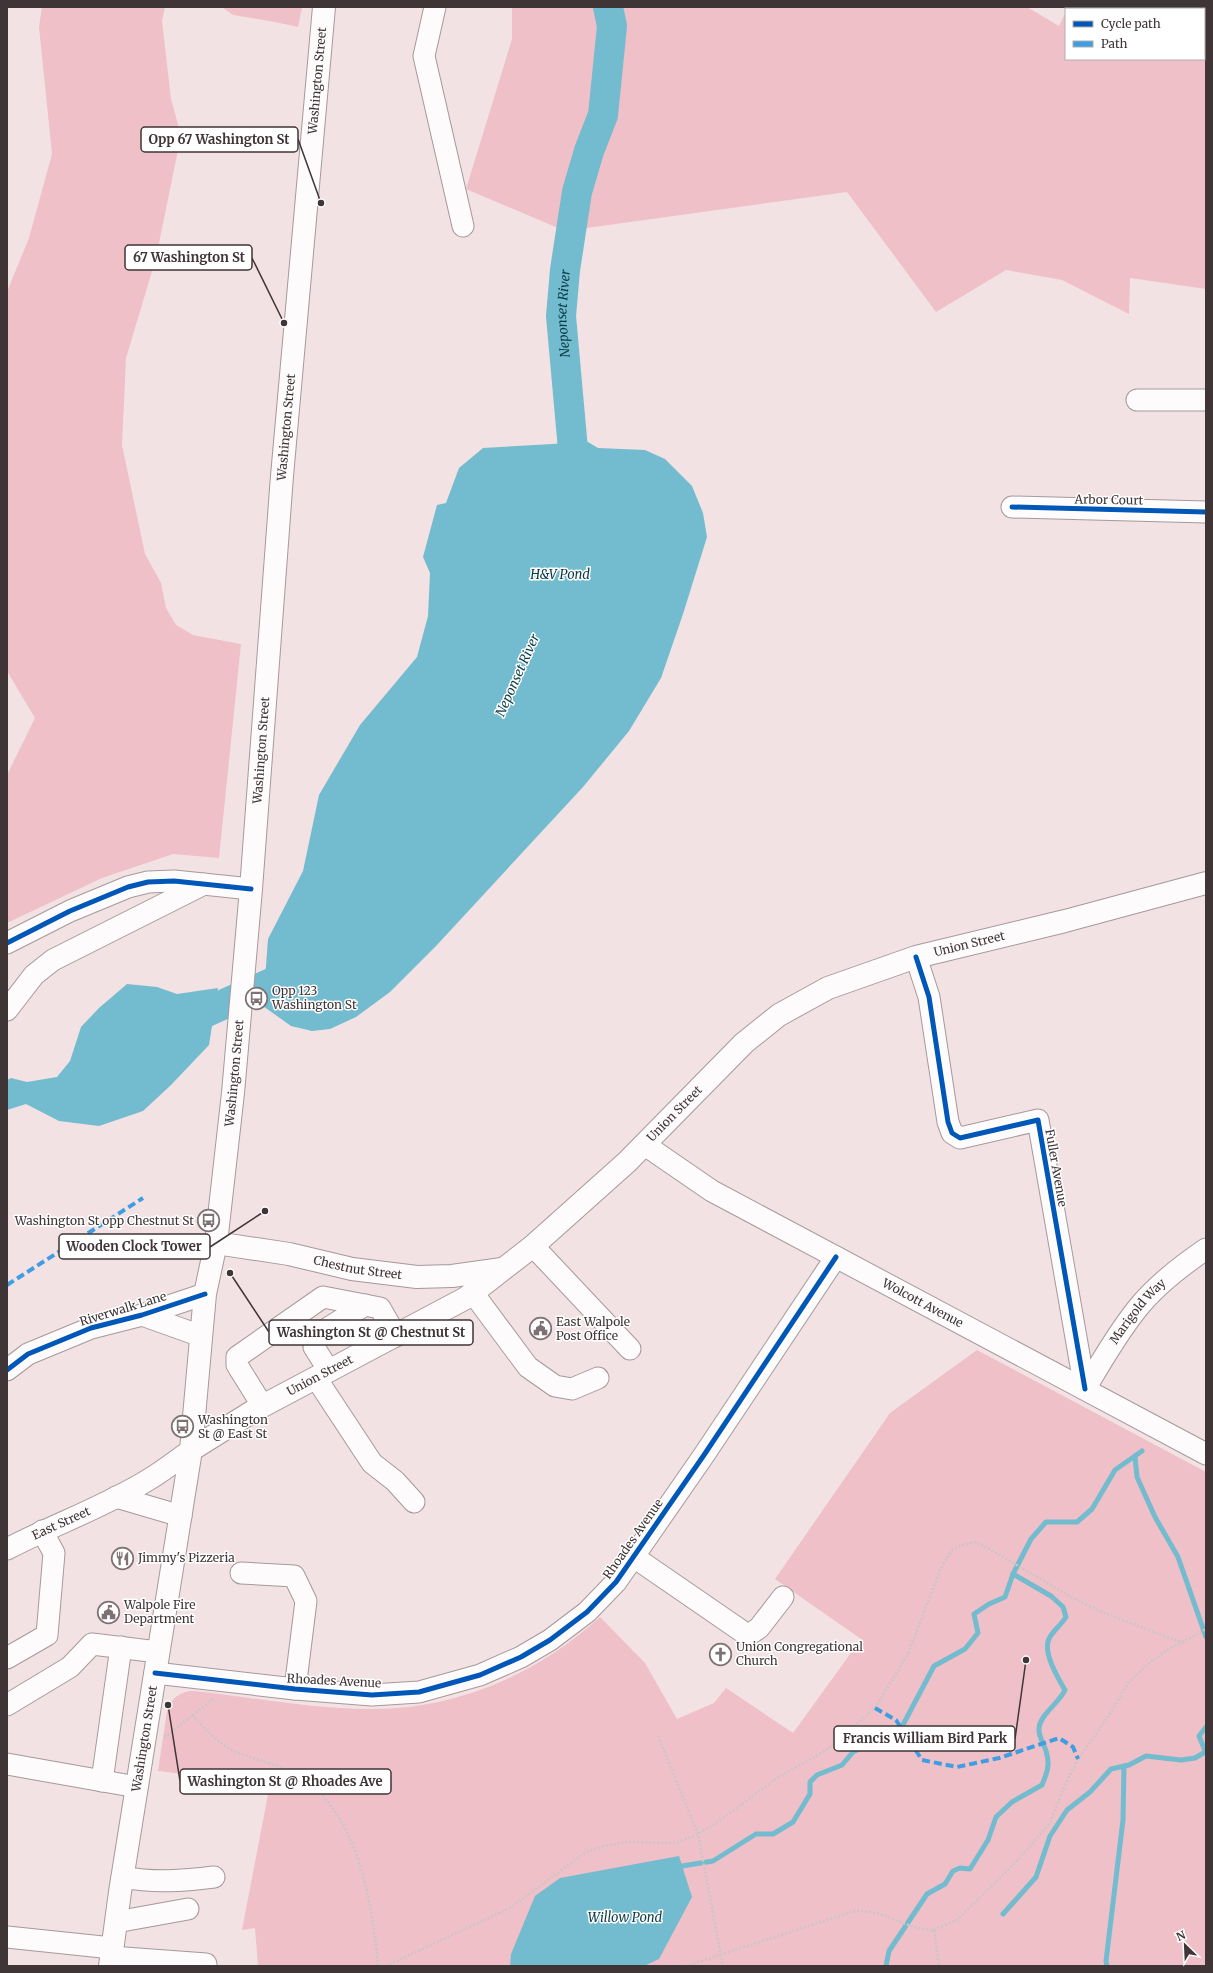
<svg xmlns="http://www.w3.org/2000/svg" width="1213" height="1973" viewBox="0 0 1213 1973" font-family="Merriweather,serif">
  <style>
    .green { fill: #efc0c7 }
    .water { fill: #73bbce }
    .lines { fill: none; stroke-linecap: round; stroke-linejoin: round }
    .stream { stroke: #73bbce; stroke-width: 5 }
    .river { stroke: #73bbce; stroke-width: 30 }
    .minor-casing { stroke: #a6999b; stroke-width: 23 }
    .major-casing { stroke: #a6999b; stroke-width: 24 }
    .path { stroke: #cbc6c6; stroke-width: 2.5; stroke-dasharray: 2 2; stroke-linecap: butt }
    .minor { stroke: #fdfbfb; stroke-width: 21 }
    .major { stroke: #fdfbfb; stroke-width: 22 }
    .quiet { stroke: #3f9de2; stroke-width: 4; stroke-dasharray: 8 4; stroke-linecap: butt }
    .cycleway-casing { stroke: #fff; stroke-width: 8 }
    .cycleway { stroke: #0057b8; stroke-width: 5 }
    .labels { text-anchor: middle; stroke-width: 3; stroke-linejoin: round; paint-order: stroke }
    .street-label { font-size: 12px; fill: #3f3436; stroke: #fff }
    .poi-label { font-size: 12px; fill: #3f3436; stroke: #fff; text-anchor: start }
    .water-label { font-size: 13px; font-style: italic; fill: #0a3c47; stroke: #fff }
    .leader { fill: none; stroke: #3f3436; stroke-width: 1.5 }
    .callout-dot { fill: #3f3436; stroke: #fff; stroke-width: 1.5 }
    .callout { fill: #fff; stroke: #3f3436; stroke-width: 1.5 }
    .callout-label { font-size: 13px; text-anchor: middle; font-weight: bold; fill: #3f3436 }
  </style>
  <rect width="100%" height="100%" fill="#f2e2e4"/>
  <g class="green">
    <path d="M 42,7 L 165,7 L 162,21 L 171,99 L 181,135 L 156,258 L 126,358 L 122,445 L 145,554 L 161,583 L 166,608 L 176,625 L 193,635 L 241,644 L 219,858 L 173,854 L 102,878 L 7,923 L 7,775 L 35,718 L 7,671 L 7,292 L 29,238 L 52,154 L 39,27 Z"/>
    <path d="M 222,7 L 302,7 L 298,27 L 275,22 L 233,15 Z"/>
    <path d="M 512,7 L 1027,7 L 1059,26 L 1066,12 L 1066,59 L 1204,59 L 1204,9 L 1067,9 L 1068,7 L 1206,7 L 1206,289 L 1130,278 L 1129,314 L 1062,280 L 1006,270 L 936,312 L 847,192 L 565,231 L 466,189 L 512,39 Z"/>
    <path d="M 977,1350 L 1206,1472 L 1206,1966 L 258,1966 L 255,1928 L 242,1930 L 270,1784 L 158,1771 L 167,1711 C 171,1698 180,1691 194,1691 C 252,1697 310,1709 369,1709 C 455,1710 536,1675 600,1617 L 645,1663 L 677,1719 L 714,1703 L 726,1688 L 793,1733 L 861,1639 L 775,1579 L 890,1413 Z"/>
  </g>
  <g class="water">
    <path d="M 588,442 L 598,448 L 645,450 L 665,459 L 692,486 L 703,513 L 707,537 L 683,614 L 661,678 L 629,731 L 583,787 L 436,946 L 390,992 L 356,1017 L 330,1029 L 312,1031 L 291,1026 L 263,1006 L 268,939 L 303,871 L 319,795 L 360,725 L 417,657 L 428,616 L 430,573 L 423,557 L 437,505 L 446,503 L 459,468 L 483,448 Z"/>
    <path d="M 127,984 L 157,987 L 177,994 L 218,988 L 209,1045 L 171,1085 L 143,1111 L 99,1126 L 59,1121 L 26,1104 L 7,1110 L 7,1080 L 11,1078 L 27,1082 L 57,1077 L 70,1061 L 81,1027 L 99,1008 Z"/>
    <path d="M 679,1856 L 692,1897 L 659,1959 L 644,1966 L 510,1966 L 511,1954 L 535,1896 L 560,1878 Z"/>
  </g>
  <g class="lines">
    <g class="stream">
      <path d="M 1135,1457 L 1137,1477 L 1155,1517 L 1178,1557 L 1206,1637"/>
      <path d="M 1206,1727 L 1199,1736 L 1206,1753"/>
      <path d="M 676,1867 L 713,1861 L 756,1834 L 773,1834 L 793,1822 L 810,1794 L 810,1782 L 817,1775 L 842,1765 L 853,1752 L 871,1743 L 895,1740 L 934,1666 L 965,1649 L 978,1633 L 974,1614 L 989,1604 L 1005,1597 L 1013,1574 L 1031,1539 L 1046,1522 L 1077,1522 L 1092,1509 L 1115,1470 L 1142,1451"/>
      <path d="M 1003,1914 L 1036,1877 L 1050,1836 L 1067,1810 L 1090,1792 L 1111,1769 L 1129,1765 L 1146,1756 L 1181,1760 L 1195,1758 L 1205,1752"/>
      <path d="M 886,1966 L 889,1951 L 927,1894 L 945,1884 L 953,1871 L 960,1868 L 970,1869 L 988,1840 L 996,1817 L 1012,1802 L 1042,1785 C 1046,1775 1050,1766 1047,1755 C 1046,1746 1038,1738 1039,1728 C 1040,1715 1059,1703 1065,1690 C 1058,1678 1041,1650 1050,1637 C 1054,1630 1061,1625 1066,1617 L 1063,1607 L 1051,1596 L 1013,1574"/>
      <path d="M 1107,1966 L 1106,1961 L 1123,1820 L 1124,1766"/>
    </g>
    <g class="river">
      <path id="s1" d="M 576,483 L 561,316 L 565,270 L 577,192 L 589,151 L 603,115 L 612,26 L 608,7"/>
      <path d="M 181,1030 L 200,1015 L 302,969"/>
    </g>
    <defs>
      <g id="minor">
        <path d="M 435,7 L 424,56 L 463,226"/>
        <path d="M 1137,400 L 1206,400"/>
        <path d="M 1012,507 L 1206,512"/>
        <path d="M 7,943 L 70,911 L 128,887 L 148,882 L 174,881 L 251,889"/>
        <path d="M 916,957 L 929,997 L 948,1122 L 952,1133 L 960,1138 L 1038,1120 L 1085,1389"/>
        <path d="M 7,1010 L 34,975 L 53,960 L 204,884"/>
        <path id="s2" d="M 645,1145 L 712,1191 L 1206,1454"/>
        <path d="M 533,1246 L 630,1349"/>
        <path d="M 473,1293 L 528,1367 L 555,1386 L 572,1389 L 598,1378"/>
        <path d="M 142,1315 L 201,1336"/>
        <path d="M 7,1370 L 28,1354 L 91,1328 L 142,1315 L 205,1294"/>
        <path d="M 329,1371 L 314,1347 L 317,1335 L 365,1305"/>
        <path d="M 316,1378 L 372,1463 L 395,1481 L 414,1502"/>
        <path id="s3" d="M 1085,1389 C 1101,1362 1117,1334 1137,1309 C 1156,1285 1181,1266 1206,1249"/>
        <path d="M 262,1405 L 237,1365 L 237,1357 L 323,1297 L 380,1308 L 396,1336"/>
        <path d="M 116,1497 L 181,1516"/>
        <path id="s4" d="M 7,1549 C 53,1525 104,1507 148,1480 C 163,1471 177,1460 191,1450"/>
        <path d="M 634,1557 L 743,1632 L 750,1634 L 759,1628 L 783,1597"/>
        <path d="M 241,1573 L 294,1576 L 306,1601 L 295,1689"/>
        <path d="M 7,1658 L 47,1635 L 54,1553 L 42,1531"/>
        <path d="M 155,1673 L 295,1689 L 372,1695 L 419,1692 L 480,1675 L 521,1657 L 550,1640 L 587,1612 L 616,1582 L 704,1455 L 836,1257"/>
        <path d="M 7,1705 L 70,1667 L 92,1644 L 158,1652"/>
        <path d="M 7,1764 L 137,1787"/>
        <path d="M 102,1781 L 121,1647"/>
        <path d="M 122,1877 C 154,1883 183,1881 214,1877"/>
        <path d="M 116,1922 L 188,1909"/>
        <path d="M 7,1937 L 112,1948"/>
        <path d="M 111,1957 L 206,1964 L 205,1966"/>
      </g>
      <g id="major">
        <path id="s5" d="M 216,1243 L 289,1254 L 352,1269 L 417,1277 L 452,1276 L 502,1269"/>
        <path id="s6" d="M 191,1450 L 255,1410 L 466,1298 L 533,1246 L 627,1162 L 744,1043 L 779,1015 L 828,988 L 916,957 L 1065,921 L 1206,883"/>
        <path id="s7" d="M 110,1966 L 120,1892 L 191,1450 L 205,1294 L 216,1243 L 233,1093 L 251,889 L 282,476 L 324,7"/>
      </g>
    </defs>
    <use href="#minor" class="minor-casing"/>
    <use href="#major" class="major-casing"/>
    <g class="path">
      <path d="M 192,1715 C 206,1729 218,1744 236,1752 C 256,1760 278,1764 296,1774 C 358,1811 372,1900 378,1966"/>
      <path d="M 164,1736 L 167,1736 L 214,1698"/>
      <path d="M 658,1736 L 698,1834 L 723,1966"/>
      <path d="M 934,1930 L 958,1919 L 1015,1863 L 1050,1823 L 1064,1787 L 1078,1759 L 1108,1717 L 1128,1683 L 1148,1664 L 1170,1648 L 1183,1642"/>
      <path d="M 386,1966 L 510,1908 L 586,1852 L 604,1846 L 626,1842 L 676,1843 L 698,1834 L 716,1823 L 777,1778 L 825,1751 L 875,1708 L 908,1654 L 940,1570 L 952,1550 L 965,1544 L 975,1542 L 986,1547 L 1073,1598 L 1102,1612 L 1172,1639 L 1183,1642 L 1206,1629"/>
      <path d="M 686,1966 L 855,1911 C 885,1909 905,1930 934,1930 L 939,1966"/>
    </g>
    <use href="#minor" class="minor"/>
    <use href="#major" class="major"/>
    <g class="quiet">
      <path d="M 7,1285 L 143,1198"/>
      <path d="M 875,1708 L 896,1720 L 922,1760 L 957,1767 L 999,1758 L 1059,1738 L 1073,1747 L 1078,1759"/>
    </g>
    <defs>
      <g id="cycleway">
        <path d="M 1012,507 L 1206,512"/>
        <path d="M 7,943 L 70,911 L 128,887 L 148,882 L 174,881 L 251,889"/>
        <path d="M 916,957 L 929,997 L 948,1122 L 952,1133 L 960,1138 L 1038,1120 L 1085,1389"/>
        <path d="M 7,1370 L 28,1354 L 91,1328 L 142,1315 L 205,1294"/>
        <path d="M 155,1673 L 295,1689 L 372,1695 L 419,1692 L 480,1675 L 521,1657 L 550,1640 L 587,1612 L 616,1582 L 704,1455 L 836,1257"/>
      </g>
    </defs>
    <use href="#cycleway" class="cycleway-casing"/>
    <use href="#cycleway" class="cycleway"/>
  </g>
  <defs>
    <symbol id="bus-ring" viewBox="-11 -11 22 22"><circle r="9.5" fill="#fff" stroke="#7e7173" stroke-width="1.5"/><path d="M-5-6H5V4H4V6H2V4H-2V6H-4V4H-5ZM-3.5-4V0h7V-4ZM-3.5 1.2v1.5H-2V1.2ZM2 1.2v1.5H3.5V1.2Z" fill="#7e7173"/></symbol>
    <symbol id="civic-ring" viewBox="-11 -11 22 22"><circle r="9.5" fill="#fff" stroke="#7e7173" stroke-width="1.5"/><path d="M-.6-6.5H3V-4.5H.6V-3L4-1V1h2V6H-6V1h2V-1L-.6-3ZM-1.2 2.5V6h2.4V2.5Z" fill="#7e7173"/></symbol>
    <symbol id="restaurant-ring" viewBox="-11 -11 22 22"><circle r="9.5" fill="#fff" stroke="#7e7173" stroke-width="1.5"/><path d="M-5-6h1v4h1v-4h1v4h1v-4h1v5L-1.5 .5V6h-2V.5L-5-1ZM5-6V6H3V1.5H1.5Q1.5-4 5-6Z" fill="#7e7173"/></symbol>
    <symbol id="church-ring" viewBox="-11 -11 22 22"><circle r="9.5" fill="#fff" stroke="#7e7173" stroke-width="1.5"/><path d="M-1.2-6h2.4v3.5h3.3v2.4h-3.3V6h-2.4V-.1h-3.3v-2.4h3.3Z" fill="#7e7173"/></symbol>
  </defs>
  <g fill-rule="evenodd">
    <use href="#bus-ring" x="244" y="986" width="25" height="25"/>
    <use href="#bus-ring" x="196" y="1208" width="25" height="25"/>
    <use href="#civic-ring" x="528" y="1316" width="25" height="25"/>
    <use href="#bus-ring" x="170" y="1414" width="25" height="25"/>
    <use href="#restaurant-ring" x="110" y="1546" width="25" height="25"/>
    <use href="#civic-ring" x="96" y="1600" width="25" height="25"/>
    <use href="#church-ring" x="708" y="1642" width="25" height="25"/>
  </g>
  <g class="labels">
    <g class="street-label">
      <text dy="4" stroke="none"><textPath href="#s7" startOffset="1898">Washington Street</textPath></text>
      <text dy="4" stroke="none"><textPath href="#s7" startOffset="1550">Washington Street</textPath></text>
      <text transform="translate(1109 500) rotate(1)" y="4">Arbor Court</text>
      <text dy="4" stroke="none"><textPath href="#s7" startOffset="1226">Washington Street</textPath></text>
      <text dy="4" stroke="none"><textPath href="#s6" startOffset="941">Union Street</textPath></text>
      <text dy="4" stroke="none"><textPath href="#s7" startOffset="902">Washington Street</textPath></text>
      <text dy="4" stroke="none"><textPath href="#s6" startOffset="593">Union Street</textPath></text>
      <text transform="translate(1056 1168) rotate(80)" y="4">Fuller Avenue</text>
      <text dy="4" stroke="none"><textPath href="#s5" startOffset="144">Chestnut Street</textPath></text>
      <text dy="4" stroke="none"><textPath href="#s2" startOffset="320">Wolcott Avenue</textPath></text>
      <text transform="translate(123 1309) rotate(-17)" y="4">Riverwalk Lane</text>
      <text dy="4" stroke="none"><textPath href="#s3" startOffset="94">Marigold Way</textPath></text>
      <text dy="4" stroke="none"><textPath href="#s6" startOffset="149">Union Street</textPath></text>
      <text dy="4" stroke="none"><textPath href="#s4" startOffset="60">East Street</textPath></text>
      <text transform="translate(633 1539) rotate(-55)" y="4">Rhoades Avenue</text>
      <text transform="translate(334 1681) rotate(3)" y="4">Rhoades Avenue</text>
      <text dy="4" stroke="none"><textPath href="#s7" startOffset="230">Washington Street</textPath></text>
    </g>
    <g class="poi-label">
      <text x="272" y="995">Opp 123<tspan x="272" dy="14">Washington St</tspan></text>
      <text x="194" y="1225" text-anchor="end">Washington St opp Chestnut St</text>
      <text x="556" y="1326">East Walpole<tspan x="556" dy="14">Post Office</tspan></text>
      <text x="198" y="1424">Washington<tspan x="198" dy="14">St @ East St</tspan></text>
      <text x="138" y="1562">Jimmy's Pizzeria</text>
      <text x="124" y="1609">Walpole Fire<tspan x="124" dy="14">Department</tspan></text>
      <text x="736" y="1651">Union Congregational<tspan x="736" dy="14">Church</tspan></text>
    </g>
    <g class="water-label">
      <text dy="5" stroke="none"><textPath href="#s1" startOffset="170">Neponset River</textPath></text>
      <text x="560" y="579">H&amp;V Pond</text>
      <text transform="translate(517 675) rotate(-66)" y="5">Neponset River</text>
      <text x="625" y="1922">Willow Pond</text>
    </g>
  </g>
  <path class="leader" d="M321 203L298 139M284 323L252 258M265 1211L210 1247M230 1273L269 1332M1026 1660L1015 1739M168 1705L180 1781"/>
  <g class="callout-dot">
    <circle cx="321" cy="203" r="4"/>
    <circle cx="284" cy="323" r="4"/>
    <circle cx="265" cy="1211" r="4"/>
    <circle cx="230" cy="1273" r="4"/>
    <circle cx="1026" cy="1660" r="4"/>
    <circle cx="168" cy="1705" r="4"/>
  </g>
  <g class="callout">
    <rect x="141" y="127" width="157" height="25" rx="4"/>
    <rect x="125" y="245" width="127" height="25" rx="4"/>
    <rect x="59" y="1234" width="151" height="25" rx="4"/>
    <rect x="269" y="1320" width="204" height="25" rx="4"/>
    <rect x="834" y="1726" width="181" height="25" rx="4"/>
    <rect x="180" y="1769" width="211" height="25" rx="4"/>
  </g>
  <g class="callout-label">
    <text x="219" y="144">Opp 67 Washington St</text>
    <text x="189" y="262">67 Washington St</text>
    <text x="134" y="1251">Wooden Clock Tower</text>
    <text x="371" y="1337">Washington St @ Chestnut St</text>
    <text x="925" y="1743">Francis William Bird Park</text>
    <text x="285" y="1786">Washington St @ Rhoades Ave</text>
  </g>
  <rect width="1213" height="1973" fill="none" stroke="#3f3436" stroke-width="16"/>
  <rect x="1065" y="8" width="140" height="52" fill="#ffffff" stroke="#b2aeaf"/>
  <rect x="1073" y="21" width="20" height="6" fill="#0057b8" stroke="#b2aeaf"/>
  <text x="1101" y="28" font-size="12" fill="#3f3436">Cycle path</text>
  <rect x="1073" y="41" width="20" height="6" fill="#3f9de2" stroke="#b2aeaf"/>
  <text x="1101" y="48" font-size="12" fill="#3f3436">Path</text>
  <g transform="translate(1185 1945) rotate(336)" stroke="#ffffff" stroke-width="3" paint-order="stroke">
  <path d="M0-3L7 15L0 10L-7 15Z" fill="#3f3436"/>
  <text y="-6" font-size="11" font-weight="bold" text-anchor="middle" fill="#3f3436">N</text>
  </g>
</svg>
